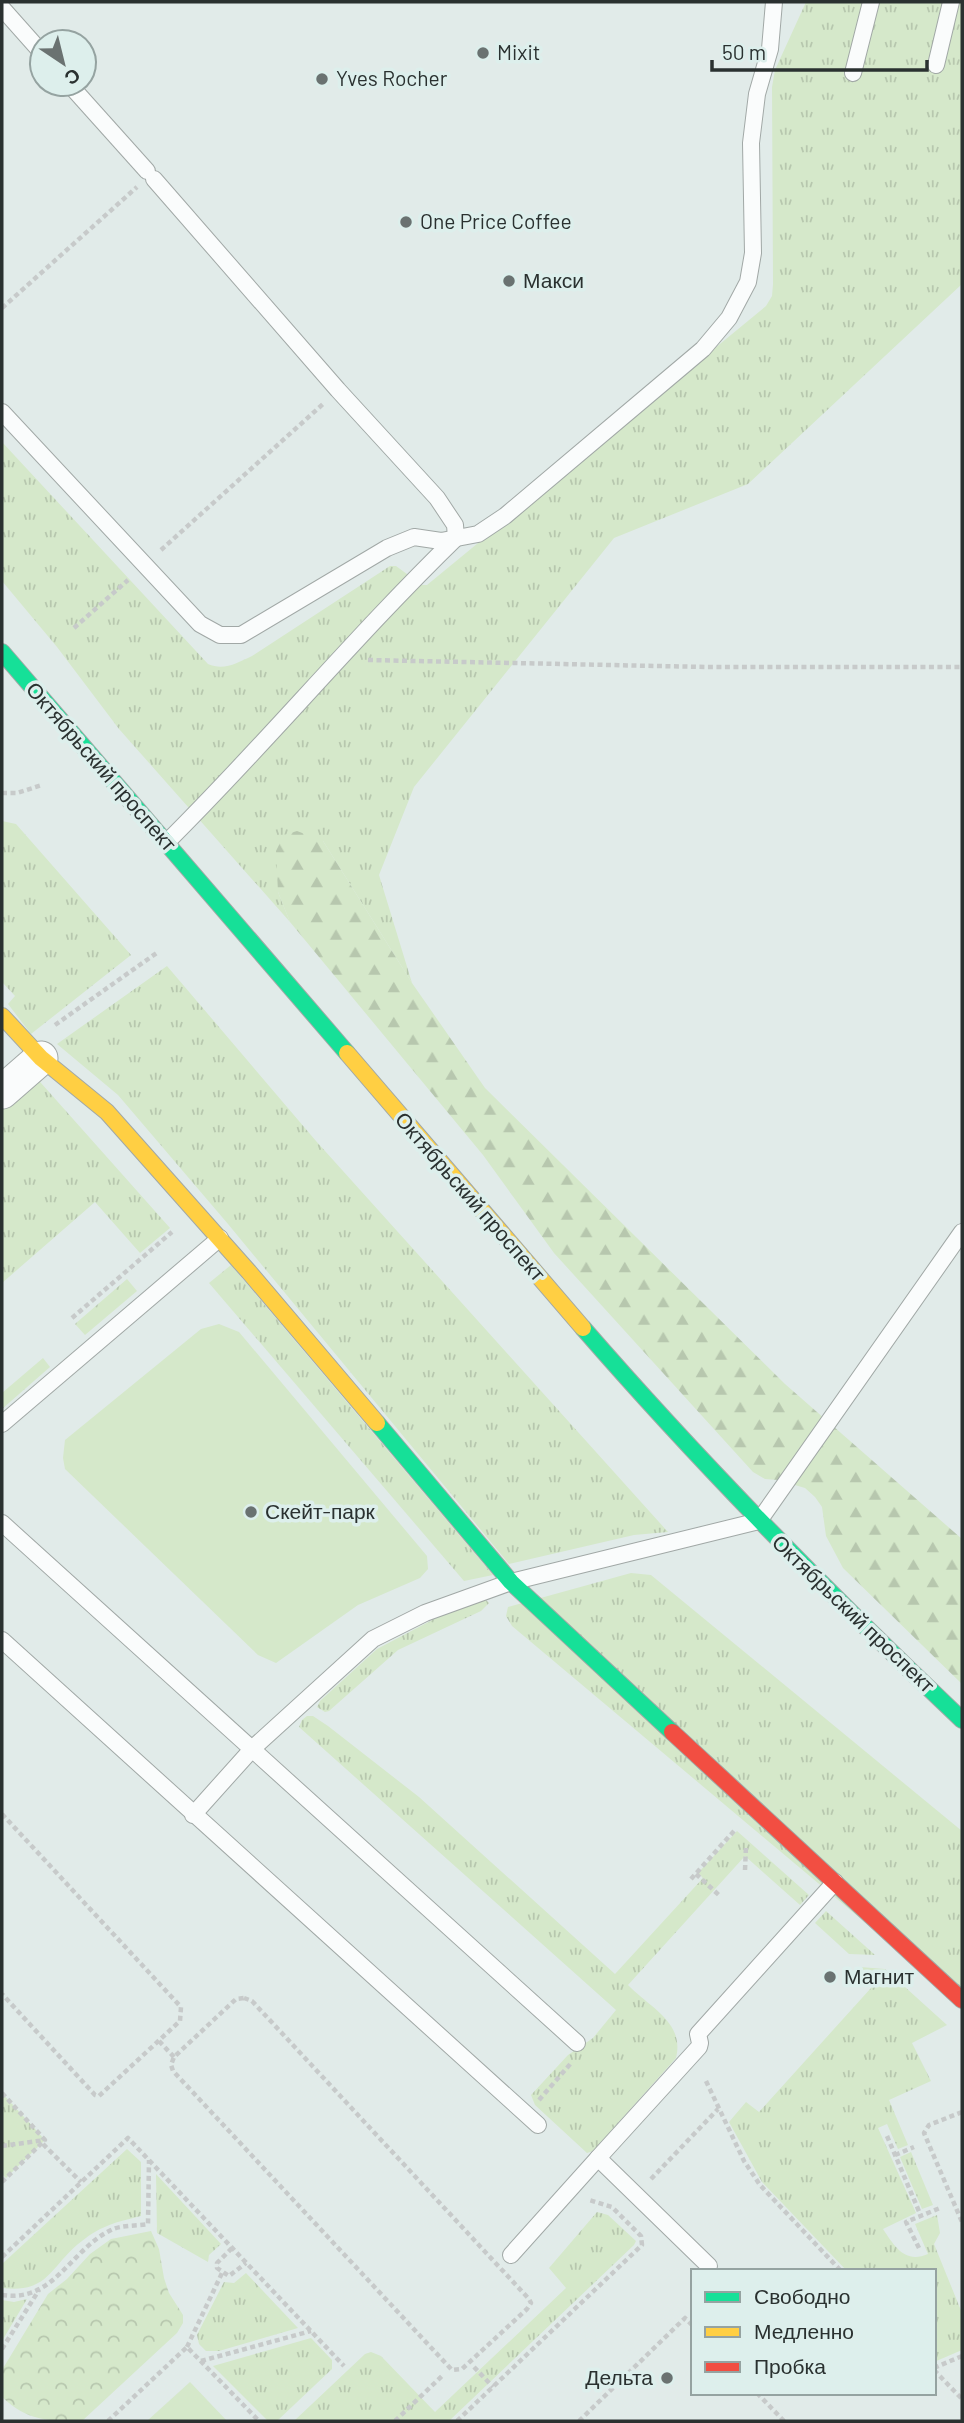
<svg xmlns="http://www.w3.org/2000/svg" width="964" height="2423" viewBox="0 0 964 2423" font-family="Barlow,sans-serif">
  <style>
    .grass { fill: url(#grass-tufts) }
    .forest { fill: url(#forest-firs) }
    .park { fill: url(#park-crowns) }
    .garden { fill: #d5e8ca }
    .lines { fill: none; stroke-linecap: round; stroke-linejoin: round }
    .lane-casing { stroke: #a1a8a6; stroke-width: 18 }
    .street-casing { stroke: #a1a8a6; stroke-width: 35 }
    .fast-casing { stroke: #a1a8a6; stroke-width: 18 }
    .slow-casing { stroke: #a1a8a6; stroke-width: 18 }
    .jam-casing { stroke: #a1a8a6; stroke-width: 18 }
    .path { stroke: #c7caca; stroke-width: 4.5; stroke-dasharray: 5 3.5; stroke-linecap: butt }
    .lane { stroke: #fafcfc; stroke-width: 16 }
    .street { stroke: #fafcfc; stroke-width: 33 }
    .fast { stroke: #16e098; stroke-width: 16 }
    .slow { stroke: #ffcf43; stroke-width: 16 }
    .jam { stroke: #f24e42; stroke-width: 16 }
    .poi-dot { fill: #6a7271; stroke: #ddefec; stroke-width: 2.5 }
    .labels { text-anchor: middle; stroke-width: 7; stroke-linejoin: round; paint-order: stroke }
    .poi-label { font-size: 21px; fill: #2a3130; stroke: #ddefec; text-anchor: start }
    .street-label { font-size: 21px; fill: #2a3130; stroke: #ddefec }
  </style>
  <defs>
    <pattern id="grass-tufts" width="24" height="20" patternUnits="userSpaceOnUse" patternTransform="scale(1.75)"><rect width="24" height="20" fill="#d5e8ca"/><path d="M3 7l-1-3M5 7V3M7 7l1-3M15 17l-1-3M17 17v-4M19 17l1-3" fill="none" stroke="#b7c7ae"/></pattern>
    <pattern id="forest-firs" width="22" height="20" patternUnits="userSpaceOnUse" patternTransform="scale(1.75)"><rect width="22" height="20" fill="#d5e8ca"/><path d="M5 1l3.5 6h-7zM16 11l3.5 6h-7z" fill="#b7c7ae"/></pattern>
    <pattern id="park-crowns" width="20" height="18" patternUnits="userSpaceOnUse" patternTransform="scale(1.75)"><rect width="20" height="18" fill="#d5e8ca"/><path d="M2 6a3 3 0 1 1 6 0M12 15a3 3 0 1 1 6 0" fill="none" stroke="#b7c7ae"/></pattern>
  </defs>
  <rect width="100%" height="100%" fill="#e1ebe9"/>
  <g class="grass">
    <path d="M 806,2 L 962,2 L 962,284 L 748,484 L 614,538 L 414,787 L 379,875 L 412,983 L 323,841 L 278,892 L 290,922 L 119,729 L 57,647 L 2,581 L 2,442 L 208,664 C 224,671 237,663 252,656 L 390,566 L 396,566 L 422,585 L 427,585 L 766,306 L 772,296 L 773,284 L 772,87 L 775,70 Z"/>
    <path d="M 2,821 L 16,824 L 131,955 L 31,1034 L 8,1004 L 15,996 L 2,982 Z"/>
    <path d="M 167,966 L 316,1141 L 668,1532 L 634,1535 L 509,1564 L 228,1224 L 118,1095 L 57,1044 Z"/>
    <path d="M 33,1074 L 170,1228 L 140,1253 L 95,1202 L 2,1283 L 2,1101 Z"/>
    <path d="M 231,1265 L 493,1575 L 464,1581 L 209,1283 Z"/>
    <path d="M 127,1279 L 137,1291 L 85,1335 L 75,1324 Z"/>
    <path d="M 43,1358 L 50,1367 L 2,1409 L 2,1393 Z"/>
    <path d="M 631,1573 L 651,1575 L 962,1831 L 962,2004 L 512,1626 L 506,1616 L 508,1607 Z"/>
    <path d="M 485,1599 L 489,1603 L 481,1611 L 398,1650 L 329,1711 L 325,1712 L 317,1707 L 320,1701 L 377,1649 L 438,1617 Z"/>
    <path d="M 307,1716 L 313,1716 L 328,1726 L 419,1797 L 615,1974 L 703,1878 L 698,1873 L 737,1831 L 809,1895 L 800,1905 L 745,1856 L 628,1985 C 649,2007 685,2022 676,2058 L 593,2151 L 587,2153 L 535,2105 L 531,2095 L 568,2055 L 593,2038 L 616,2010 L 299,1727 L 302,1720 Z"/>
    <path d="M 826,1911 L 875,1955 L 849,1954 L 815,1923 Z"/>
    <path d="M 860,1967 L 885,1969 L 947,2025 L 912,2043 L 931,2081 L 889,2100 L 908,2145 L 898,2149 L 887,2124 L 878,2128 L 916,2213 L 883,2229 C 895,2247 905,2264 928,2254 L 915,2224 L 937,2215 L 940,2233 L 934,2244 L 962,2313 L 962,2350 L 934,2362 L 934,2271 L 847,2271 L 762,2182 L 729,2122 L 746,2102 L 759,2112 L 871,1988 L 874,1980 Z"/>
    <path d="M 2,2093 L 45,2140 L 6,2178 L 2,2174 Z"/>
    <path d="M 127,2149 L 141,2162 L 141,2216 C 117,2222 102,2225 82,2241 C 51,2264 50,2294 2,2288 L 2,2264 Z"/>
    <path d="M 911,2152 L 933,2205 L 922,2209 L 900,2157 Z"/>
    <path d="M 156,2174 L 221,2244 L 209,2255 L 208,2262 L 157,2233 Z"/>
    <path d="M 597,2212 L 608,2215 L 636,2241 L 634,2245 L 449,2421 L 294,2421 L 365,2354 L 371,2352 L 381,2356 L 435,2412 L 566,2288 L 549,2268 Z"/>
    <path d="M 246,2273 L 298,2328 L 219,2351 L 206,2351 L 199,2344 L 197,2335 L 224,2282 L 234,2283 Z"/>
    <path d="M 27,2299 L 2,2341 L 2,2300 L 14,2302 Z"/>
    <path d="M 311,2338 L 332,2360 L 332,2369 L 277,2421 L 268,2421 L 213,2366 Z"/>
  </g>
  <path class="forest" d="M 297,831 L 323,841 L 412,983 L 485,1088 L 785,1384 L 962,1539 L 962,1684 L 843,1568 L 826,1536 L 822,1507 L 815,1497 L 805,1488 L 778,1480 L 765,1479 L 753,1472 L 554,1253 L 483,1155 L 290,922 L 278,892 L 276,851 L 284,835 Z"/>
  <path class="park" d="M 151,2231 L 159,2249 L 164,2278 L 169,2293 L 183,2315 L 183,2323 L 177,2333 L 82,2421 C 47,2421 28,2421 2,2397 L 2,2370 L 48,2294 L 67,2279 L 90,2254 L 111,2239 Z"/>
  <g class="garden">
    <path d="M 219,1324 L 239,1332 L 427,1556 L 428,1569 L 420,1578 L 358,1605 L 276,1663 L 258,1655 L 65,1469 L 63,1458 L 65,1440 L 201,1329 Z"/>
    <path d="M 190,2382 L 227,2421 L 147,2421 Z"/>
  </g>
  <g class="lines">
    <defs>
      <g id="lane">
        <path d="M 2,8 L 42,53"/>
        <path d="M 936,65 L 951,2"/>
        <path d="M 853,73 L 871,2"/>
        <path d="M 69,84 L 147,171"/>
        <path d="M 154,179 L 338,390 L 437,498 L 455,525 L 456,538 C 355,636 266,744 167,842"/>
        <path d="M 2,412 L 200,624 L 220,635 L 241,635 L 387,548 L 414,537 L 441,541 L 478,534 L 505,516 L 703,349 L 729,318 L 748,282 L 753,253 L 751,143 L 757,94 L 770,49 L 774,2"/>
        <path d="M 2,1424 L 220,1238"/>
        <path d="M 2,1523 L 577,2043"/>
        <path d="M 2,1640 L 538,2125"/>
        <path d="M 193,1815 L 253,1748 L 373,1639 L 425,1613 L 511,1582 L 759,1521 L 962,1232"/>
        <path d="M 511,2255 L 598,2158"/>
        <path d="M 709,2266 L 598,2158 L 699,2047 L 700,2043 L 698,2034 L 835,1882"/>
      </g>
      <path id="street" d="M 2,1092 L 41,1058"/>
      <g id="fast">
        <path d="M 2,652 L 347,1053"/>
        <path d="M 583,1328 C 702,1465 830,1595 962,1720"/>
        <path d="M 377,1423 L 511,1582 L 672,1732"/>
      </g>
      <g id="slow">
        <path d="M 2,1016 L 41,1058 L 107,1112 L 249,1272 L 377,1423"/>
        <path d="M 347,1053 L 583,1328"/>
      </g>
      <path id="jam" d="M 672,1732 L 962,2000"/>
    </defs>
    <use href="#lane" class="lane-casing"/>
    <use href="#street" class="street-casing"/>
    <use href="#fast" class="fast-casing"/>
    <use href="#slow" class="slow-casing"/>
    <use href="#jam" class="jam-casing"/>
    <g class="path">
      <path d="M 2,308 L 137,187"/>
      <path d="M 161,550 L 323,404"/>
      <path d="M 74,628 L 128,580"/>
      <path d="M 368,660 L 706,667 L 962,667"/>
      <path d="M 2,793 L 17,793 L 42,785"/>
      <path d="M 55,1025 L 158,952"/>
      <path d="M 72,1318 L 172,1232"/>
      <path d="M 2,1814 L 181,2007 L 180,2021 L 99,2096 L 95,2095 L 2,1994"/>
      <path d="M 745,1870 L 746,1846"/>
      <path d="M 696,1874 L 721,1897"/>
      <path d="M 691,1879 L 734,1831"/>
      <path d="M 244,1998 L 252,2001 L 529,2299 L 531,2303 L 527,2309 L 462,2369 L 452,2370 L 173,2071 L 171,2065 L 174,2057 L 236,1999 Z"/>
      <path d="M 159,2041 L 174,2057"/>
      <path d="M 706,2081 L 744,2161 L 760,2185 L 841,2271"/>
      <path d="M 2,2093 L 45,2140 L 2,2182"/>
      <path d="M 539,2100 L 572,2062"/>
      <path d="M 962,2112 L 929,2125 L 924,2133 L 962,2222"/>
      <path d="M 887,2136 L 921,2216"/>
      <path d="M 43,2144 L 81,2182"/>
      <path d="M 2,2146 L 45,2140"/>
      <path d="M 895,2155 L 914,2147"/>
      <path d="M 651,2179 L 718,2109"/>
      <path d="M 232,2248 L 217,2263 L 217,2268 L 229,2276 L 246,2263"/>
      <path d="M 919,2248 L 906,2222 L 940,2208"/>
      <path d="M 2,2257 L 128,2138 L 344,2366"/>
      <path d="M 2,2295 C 54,2303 70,2250 111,2230 C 121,2225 137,2226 148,2224 L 149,2160"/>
      <path d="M 187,2347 L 222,2273"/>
      <path d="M 2,2349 L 39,2290"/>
      <path d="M 201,2361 L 311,2331"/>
      <path d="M 474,2367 L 493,2387"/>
      <path d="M 934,2368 L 962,2356"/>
      <path d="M 934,2370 L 962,2399"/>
      <path d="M 757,2393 L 784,2421"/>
      <path d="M 108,2421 L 187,2347 L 259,2421"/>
      <path d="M 395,2421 L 442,2376"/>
      <path d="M 457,2421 L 642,2245 L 641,2236 L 612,2207 L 589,2200"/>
      <path d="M 579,2421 L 685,2318 L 693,2326"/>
    </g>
    <use href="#lane" class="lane"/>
    <use href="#street" class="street"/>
    <use href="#fast" class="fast"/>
    <use href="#slow" class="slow"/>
    <use href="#jam" class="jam"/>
  </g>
  <g class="poi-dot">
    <circle cx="483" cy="53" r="7"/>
    <circle cx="322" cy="79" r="7"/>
    <circle cx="406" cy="222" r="7"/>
    <circle cx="509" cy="281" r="7"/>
    <circle cx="251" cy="1512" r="7"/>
    <circle cx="830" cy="1977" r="7"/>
    <circle cx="667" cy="2378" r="7"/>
  </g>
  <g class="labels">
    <g class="poi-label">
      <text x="497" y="60">Mixit</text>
      <text x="336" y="86">Yves Rocher</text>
      <text x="420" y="229">One Price Coffee</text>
      <text x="523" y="288">Макси</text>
      <text x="265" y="1519">Скейт-парк</text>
      <text x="844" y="1984">Магнит</text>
      <text x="653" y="2385" text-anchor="end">Дельта</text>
    </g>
    <g class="street-label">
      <text transform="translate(101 767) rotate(49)" y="7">Октябрьский проспект</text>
      <text transform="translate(470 1197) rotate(49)" y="7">Октябрьский проспект</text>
      <text transform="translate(853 1614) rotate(44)" y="7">Октябрьский проспект</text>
    </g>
  </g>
  <rect width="964" height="2423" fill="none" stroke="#2a3130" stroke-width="7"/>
  <rect x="691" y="2269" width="245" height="126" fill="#ddefec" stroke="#95a3a1" stroke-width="2"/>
  <rect x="705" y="2292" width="35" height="10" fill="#16e098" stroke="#95a3a1" stroke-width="2"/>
  <text x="754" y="2304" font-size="21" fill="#2a3130">Свободно</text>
  <rect x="705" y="2327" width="35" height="10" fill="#ffcf43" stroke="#95a3a1" stroke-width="2"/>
  <text x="754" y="2339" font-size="21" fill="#2a3130">Медленно</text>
  <rect x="705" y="2362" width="35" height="10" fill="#f24e42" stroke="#95a3a1" stroke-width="2"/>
  <text x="754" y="2374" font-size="21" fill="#2a3130">Пробка</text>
  <g transform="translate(63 63) rotate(145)"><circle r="33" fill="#ddefec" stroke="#95a3a1" stroke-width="2"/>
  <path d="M0-5L12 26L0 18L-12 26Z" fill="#6a7271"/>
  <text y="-10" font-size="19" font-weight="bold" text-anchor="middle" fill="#2a3130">С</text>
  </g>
  <path d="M712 60v10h215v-10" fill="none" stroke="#2a3130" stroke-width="3.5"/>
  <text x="722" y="60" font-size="21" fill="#2a3130" stroke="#ddefec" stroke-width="5" paint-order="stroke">50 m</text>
</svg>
